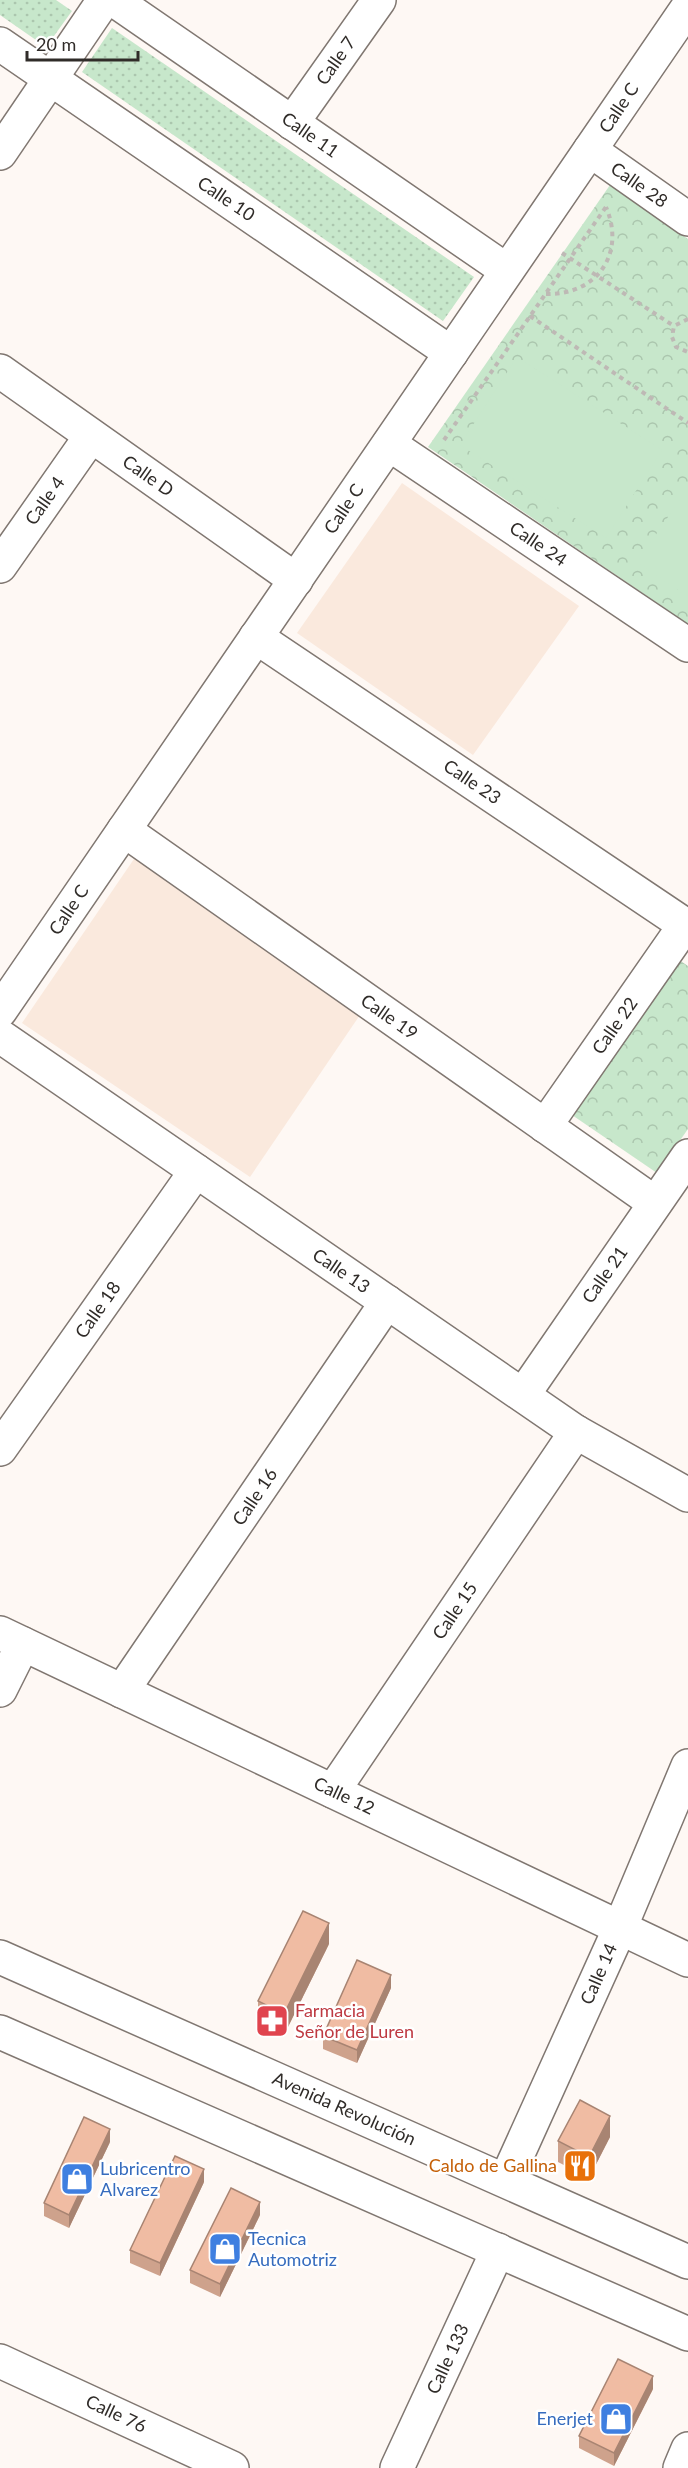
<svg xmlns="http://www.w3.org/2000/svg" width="688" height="2468" viewBox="0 0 688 2468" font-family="Lato,sans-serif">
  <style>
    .built { fill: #fae9dd }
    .grass { fill: url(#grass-dots) }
    .park { fill: url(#park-crowns) }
    .garden { fill: #c7e7cb }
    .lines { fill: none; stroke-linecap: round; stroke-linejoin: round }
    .minor-casing { stroke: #807771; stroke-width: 36 }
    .path { stroke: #beb9b5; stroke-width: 4; stroke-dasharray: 4.5 4.5; stroke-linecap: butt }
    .minor { stroke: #fff; stroke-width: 33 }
    .wall { fill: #cea28c }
    .shaded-wall { fill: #a88472 }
    .building { fill: #f0bca3; stroke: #a88472; stroke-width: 1.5 }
    .labels { text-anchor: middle; stroke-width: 5; stroke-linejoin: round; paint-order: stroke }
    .street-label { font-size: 18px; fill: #302c29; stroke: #fff }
    .health-label { font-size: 18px; fill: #be3a42; stroke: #fff; text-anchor: start }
    .food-label { font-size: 18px; fill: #c56008; stroke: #fff; text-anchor: end }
    .shop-label { font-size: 18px; fill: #366cbe; stroke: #fff; text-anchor: start }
  </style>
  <defs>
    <pattern id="grass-dots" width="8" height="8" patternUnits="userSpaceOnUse" patternTransform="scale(1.5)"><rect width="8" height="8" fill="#c7e7cb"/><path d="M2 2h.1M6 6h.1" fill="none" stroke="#abc6ae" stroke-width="1.8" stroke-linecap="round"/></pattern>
    <pattern id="park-crowns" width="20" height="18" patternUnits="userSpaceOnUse" patternTransform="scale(1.5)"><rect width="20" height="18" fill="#c7e7cb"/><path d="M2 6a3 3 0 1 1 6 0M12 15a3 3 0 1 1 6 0" fill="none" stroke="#abc6ae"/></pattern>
  </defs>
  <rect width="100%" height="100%" fill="#fef8f4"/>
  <g class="built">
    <path d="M 402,483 L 579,606 L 473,755 L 297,633 Z"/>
    <path d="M 136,856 L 364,1009 L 250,1177 L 22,1023 Z"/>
  </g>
  <g class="grass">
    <path d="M 0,0 L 56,0 L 72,11 L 46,47 L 0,15 Z"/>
    <path d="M 112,28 L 474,277 L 443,321 L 82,72 Z"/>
  </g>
  <g class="park">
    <path d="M 610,185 L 688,239 L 688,624 L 428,447 Z"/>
    <path d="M 679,960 L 688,966 L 688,1129 L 657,1173 L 572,1115 Z"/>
  </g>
  <g class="garden">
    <path d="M 517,357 L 662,450 L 606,538 L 460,445 Z"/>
    <path d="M 688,488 L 688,597 L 637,562 Z"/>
  </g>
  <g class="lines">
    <defs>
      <g id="minor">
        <path d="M 114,0 L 506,270"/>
        <path d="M 0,44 L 451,353"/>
        <path d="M 292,123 L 379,0"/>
        <path d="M 590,150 L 688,219"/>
        <path d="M 0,153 L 104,0"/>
        <path d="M 0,371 L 296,580"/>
        <path d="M 389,444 L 688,645"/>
        <path d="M 0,566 L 91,436"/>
        <path d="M 256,637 L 688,927"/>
        <path d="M 124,830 L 655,1203"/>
        <path d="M 0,1011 L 688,7"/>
        <path d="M 0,1036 L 576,1432 L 688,1495"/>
        <path d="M 545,1126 L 685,925"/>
        <path d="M 523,1395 L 688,1156"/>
        <path d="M 0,1449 L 196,1171"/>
        <path d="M 0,1633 L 688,1960"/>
        <path d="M 0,1690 L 23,1644"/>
        <path d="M 122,1691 L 387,1302"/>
        <path d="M 333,1791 L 576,1432"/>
        <path d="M 0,1957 L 688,2262"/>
        <path d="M 0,2032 L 688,2334"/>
        <path d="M 506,2180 L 620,1928 L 688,1766"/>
        <path d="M 0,2361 L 232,2468"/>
        <path d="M 397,2468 L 498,2250"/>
        <path d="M 680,2468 L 688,2449"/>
      </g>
    </defs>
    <use href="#minor" class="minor-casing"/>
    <g class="path">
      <path d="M 562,253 L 674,326"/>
      <path d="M 546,294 C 597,295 626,254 606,207"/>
      <path d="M 530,316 L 688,423"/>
      <path d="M 688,319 L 674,326 L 672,337 L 676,347 L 688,352"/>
      <path d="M 444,440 L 608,204"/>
    </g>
    <use href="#minor" class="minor"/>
  </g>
  <g class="wall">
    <path d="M 329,1944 L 284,2035 L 258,2022 L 258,2001 Z"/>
    <path d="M 391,1988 L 357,2063 L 323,2049 L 323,2036 Z"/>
    <path d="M 610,2137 L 589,2178 L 558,2162 L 558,2141 Z"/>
    <path d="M 110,2142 L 69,2228 L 44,2216 L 44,2203 Z"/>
    <path d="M 204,2182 L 160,2276 L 130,2263 L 130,2250 Z"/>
    <path d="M 260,2215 L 220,2297 L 190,2283 L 190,2270 Z"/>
    <path d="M 653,2389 L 614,2466 L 579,2448 L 579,2436 Z"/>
  </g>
  <g class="shaded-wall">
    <path d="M 329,1923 L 329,1944 L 284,2035 L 284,2014 Z"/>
    <path d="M 391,1975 L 391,1988 L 357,2063 L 357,2050 Z"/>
    <path d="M 610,2116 L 610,2137 L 589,2178 L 589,2157 Z"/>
    <path d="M 110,2129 L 110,2142 L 69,2228 L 69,2215 Z"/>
    <path d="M 204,2169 L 204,2182 L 160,2276 L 160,2263 Z"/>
    <path d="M 260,2202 L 260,2215 L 220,2297 L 220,2284 Z"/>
    <path d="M 653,2376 L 653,2389 L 614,2466 L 614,2453 Z"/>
  </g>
  <g class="building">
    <path d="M 303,1911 L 329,1923 L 284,2014 L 258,2001 Z"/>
    <path d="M 357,1960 L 391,1975 L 357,2050 L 323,2036 Z"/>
    <path d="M 580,2100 L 610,2116 L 589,2157 L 558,2141 Z"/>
    <path d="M 84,2117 L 110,2129 L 69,2215 L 44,2203 Z"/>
    <path d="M 175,2156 L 204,2169 L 160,2263 L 130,2250 Z"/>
    <path d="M 231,2188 L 260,2202 L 220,2284 L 190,2270 Z"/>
    <path d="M 618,2359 L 653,2376 L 614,2453 L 579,2436 Z"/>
  </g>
  <defs>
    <symbol id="pharmacy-square" viewBox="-11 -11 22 22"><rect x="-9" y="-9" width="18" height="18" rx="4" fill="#e0444e" stroke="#fff"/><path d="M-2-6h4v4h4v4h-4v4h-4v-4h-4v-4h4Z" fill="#fff"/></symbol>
    <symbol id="restaurant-square" viewBox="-11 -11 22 22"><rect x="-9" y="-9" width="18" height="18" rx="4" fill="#e8710a" stroke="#fff"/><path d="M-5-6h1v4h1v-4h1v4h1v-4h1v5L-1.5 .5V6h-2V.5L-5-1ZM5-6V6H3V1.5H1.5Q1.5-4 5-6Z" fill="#fff"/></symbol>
    <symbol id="shop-square" viewBox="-11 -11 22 22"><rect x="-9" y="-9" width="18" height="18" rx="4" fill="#3f7fe0" stroke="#fff"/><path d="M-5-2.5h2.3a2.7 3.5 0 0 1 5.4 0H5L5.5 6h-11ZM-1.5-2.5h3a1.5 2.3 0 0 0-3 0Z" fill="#fff"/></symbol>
  </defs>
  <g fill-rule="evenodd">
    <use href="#pharmacy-square" x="253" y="2002" width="38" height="38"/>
    <use href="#restaurant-square" x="561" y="2147" width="38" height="38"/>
    <use href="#shop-square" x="58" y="2160" width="38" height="38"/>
    <use href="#shop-square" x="206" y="2230" width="38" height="38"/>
    <use href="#shop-square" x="597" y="2400" width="38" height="38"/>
  </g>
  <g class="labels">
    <g class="street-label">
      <text transform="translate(336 61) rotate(-55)" y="6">Calle 7</text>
      <text transform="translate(619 108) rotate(-56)" y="6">Calle C</text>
      <text transform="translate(310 135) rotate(35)" y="6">Calle 11</text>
      <text transform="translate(639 185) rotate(35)" y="6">Calle 28</text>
      <text transform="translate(226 199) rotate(34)" y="6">Calle 10</text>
      <text transform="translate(148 476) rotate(35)" y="6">Calle D</text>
      <text transform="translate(45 501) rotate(-55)" y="6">Calle 4</text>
      <text transform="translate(344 509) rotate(-56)" y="6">Calle C</text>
      <text transform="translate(538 544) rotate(34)" y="6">Calle 24</text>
      <text transform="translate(472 782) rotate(34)" y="6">Calle 23</text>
      <text transform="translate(69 910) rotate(-56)" y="6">Calle C</text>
      <text transform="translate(389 1017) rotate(35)" y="6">Calle 19</text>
      <text transform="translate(615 1026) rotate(-55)" y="6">Calle 22</text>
      <text transform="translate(341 1271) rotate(34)" y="6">Calle 13</text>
      <text transform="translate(605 1275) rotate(-55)" y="6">Calle 21</text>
      <text transform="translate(98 1310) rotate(-55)" y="6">Calle 18</text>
      <text transform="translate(255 1497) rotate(-56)" y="6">Calle 16</text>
      <text transform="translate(455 1611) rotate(-56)" y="6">Calle 15</text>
      <text transform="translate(344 1796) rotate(25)" y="6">Calle 12</text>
      <text transform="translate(599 1974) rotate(-66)" y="6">Calle 14</text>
      <text transform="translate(344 2109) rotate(24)" y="6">Avenida Revolución</text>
      <text transform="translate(448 2359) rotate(-65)" y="6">Calle 133</text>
      <text transform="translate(116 2414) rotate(25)" y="6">Calle 76</text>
    </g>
    <g class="health-label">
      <text x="295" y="2017">Farmacia<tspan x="295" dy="21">Señor de Luren</tspan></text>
    </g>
    <g class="food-label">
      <text x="557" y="2172">Caldo de Gallina</text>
    </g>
    <g class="shop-label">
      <text x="100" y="2175">Lubricentro<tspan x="100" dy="21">Alvarez</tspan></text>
      <text x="248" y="2245">Tecnica<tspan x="248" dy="21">Automotriz</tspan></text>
      <text x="593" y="2425" text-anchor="end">Enerjet</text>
    </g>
  </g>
  <path d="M27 51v9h111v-9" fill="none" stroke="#302c29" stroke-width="3"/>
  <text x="36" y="51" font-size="18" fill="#302c29" stroke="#ffffff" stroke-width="4.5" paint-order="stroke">20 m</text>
</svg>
